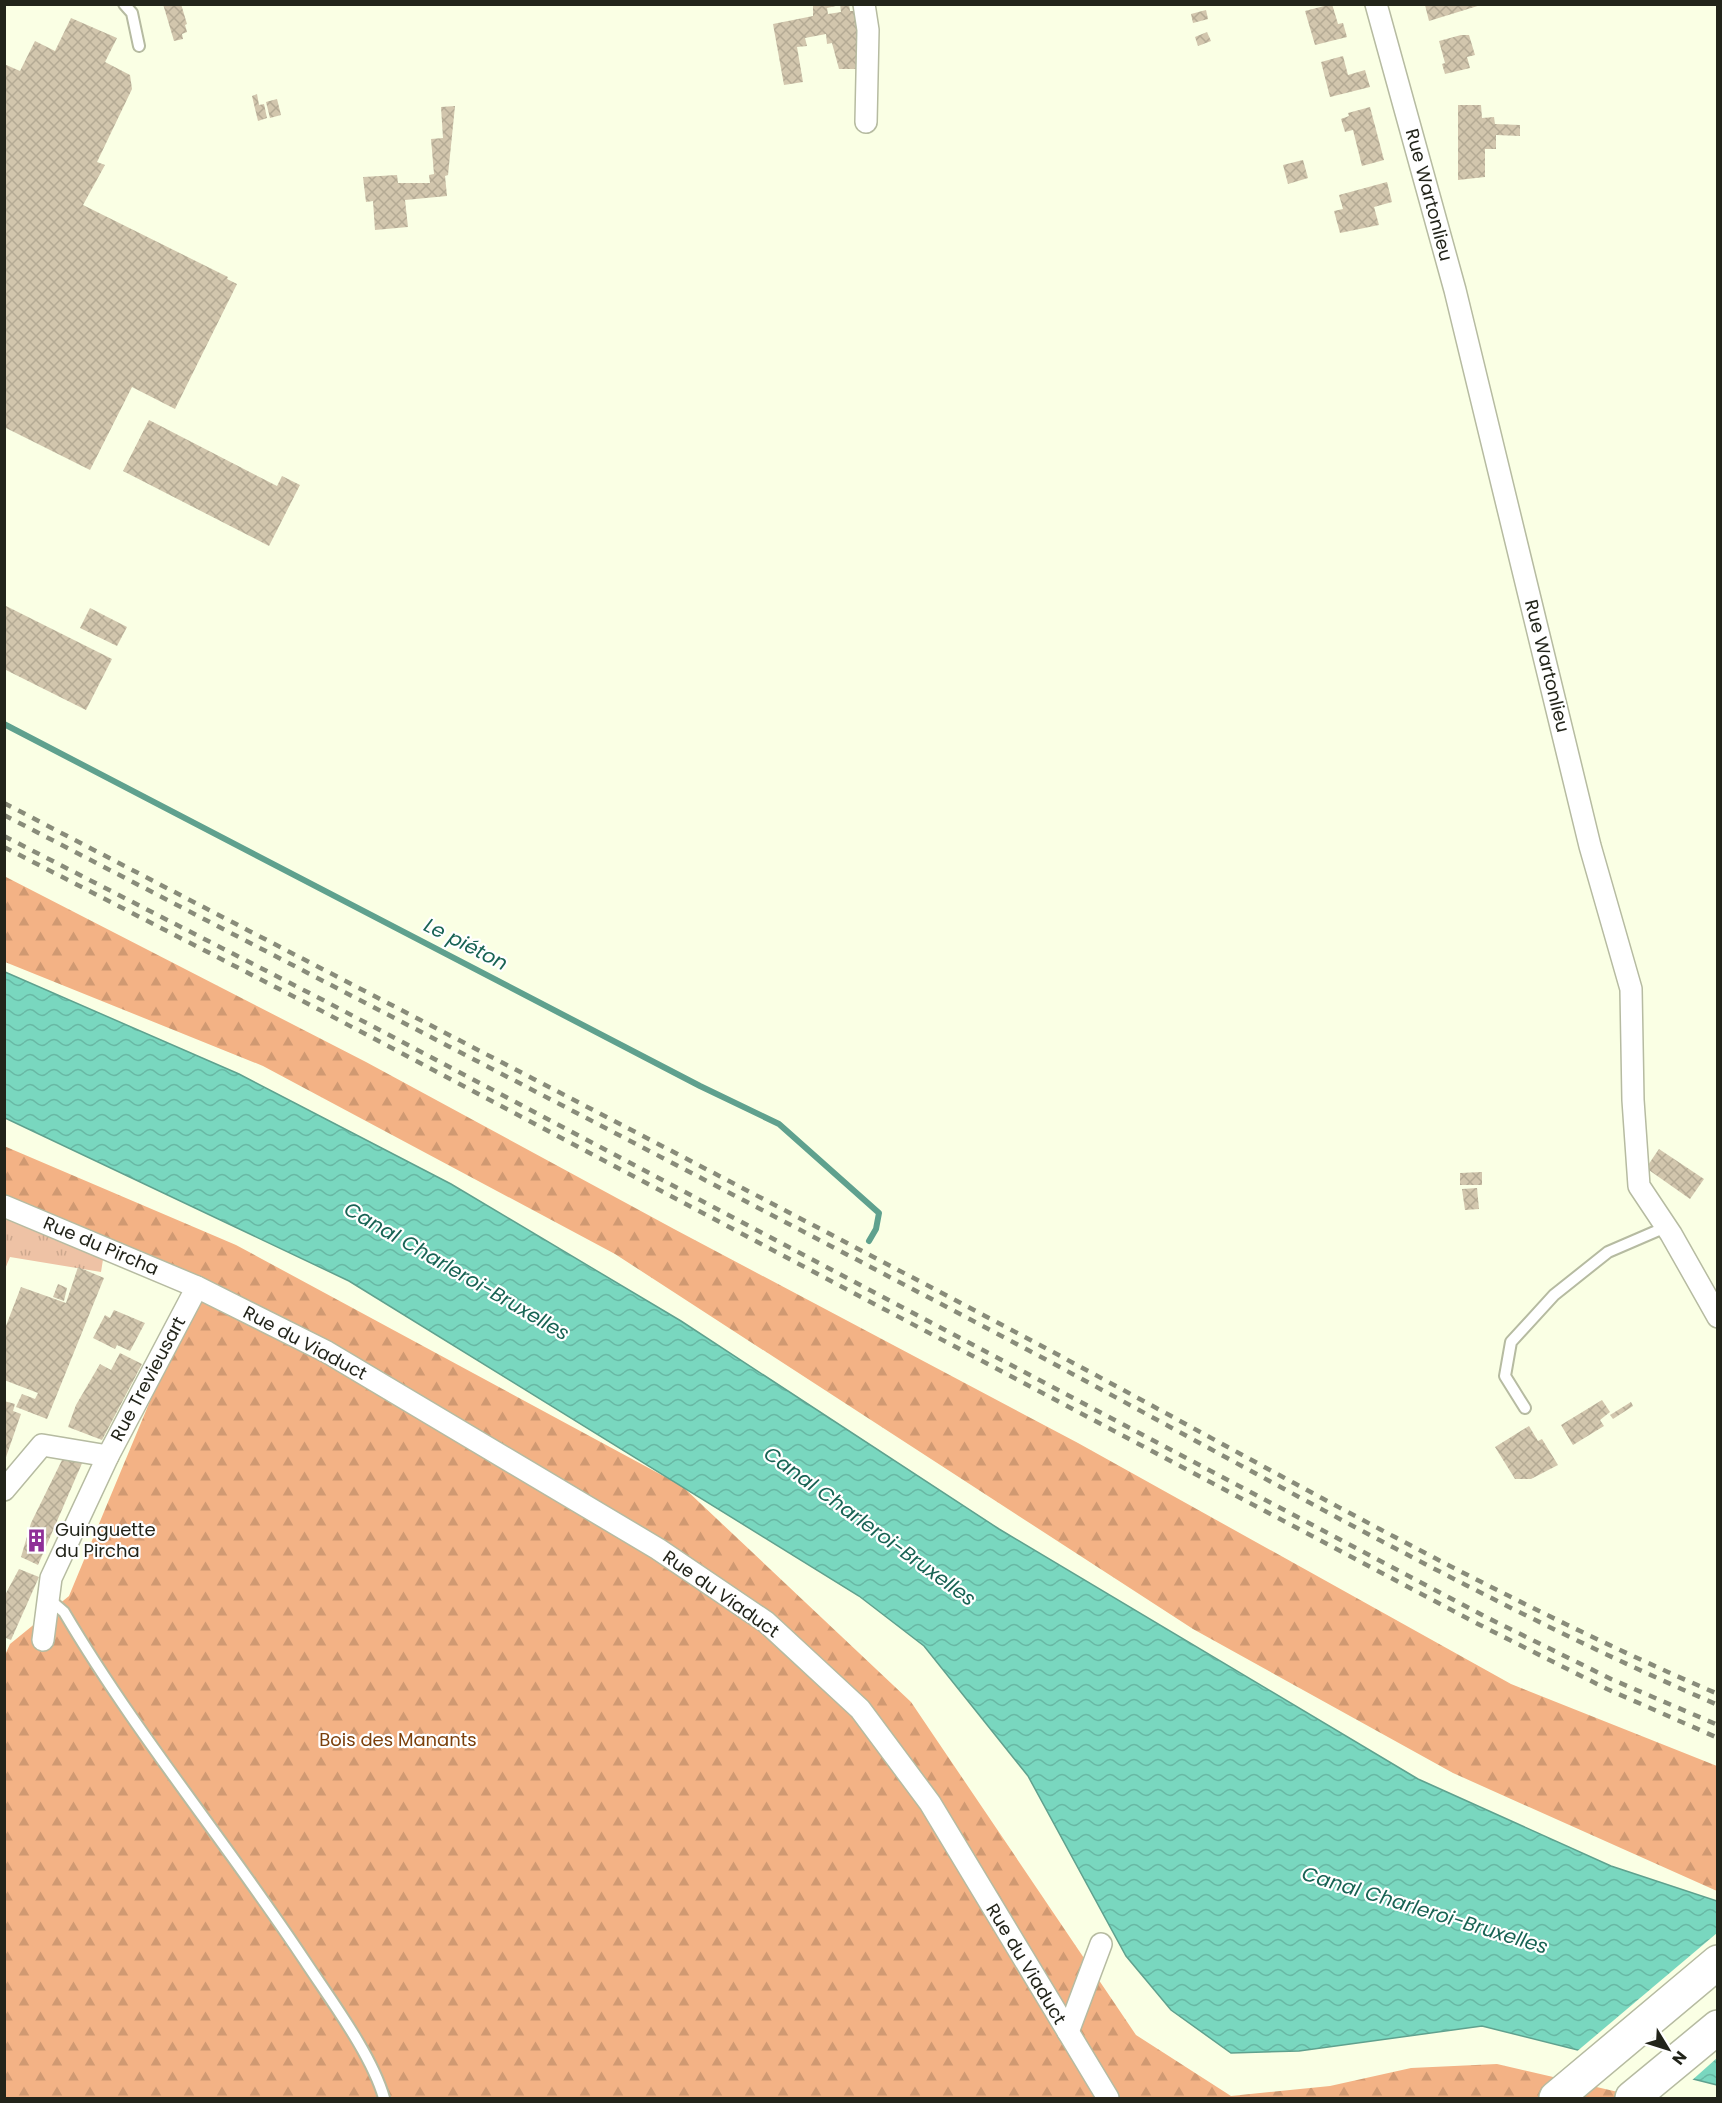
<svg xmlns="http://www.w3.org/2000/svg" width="1722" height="2103" viewBox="0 0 1722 2103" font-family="Poppins,sans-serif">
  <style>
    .grass { fill: url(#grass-tufts) }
    .forest { fill: url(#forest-firs) }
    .water { fill: url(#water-waves); stroke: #5fa18e; stroke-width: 1.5 }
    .pier { fill: #faffe4 }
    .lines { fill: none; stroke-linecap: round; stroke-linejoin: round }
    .stream { stroke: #5fa18e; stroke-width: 6 }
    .building { fill: url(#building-cross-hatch) }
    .service-casing { stroke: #b6bba1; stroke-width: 14 }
    .minor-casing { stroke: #b6bba1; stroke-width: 24 }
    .motorway-casing { stroke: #b6bba1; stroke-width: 36 }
    .service { stroke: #fff; stroke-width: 10 }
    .minor { stroke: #fff; stroke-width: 21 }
    .motorway { stroke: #fff; stroke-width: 33 }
    .rail { stroke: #898c7a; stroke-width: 4.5; stroke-dasharray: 8 8; stroke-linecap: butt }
    .labels { text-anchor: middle; stroke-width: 4.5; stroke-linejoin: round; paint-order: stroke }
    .street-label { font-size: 18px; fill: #22241a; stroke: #fff }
    .poi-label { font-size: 18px; fill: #22241a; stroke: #fff; text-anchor: start }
    .park-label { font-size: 18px; fill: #7b400c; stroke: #fff }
    .water-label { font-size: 20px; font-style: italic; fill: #186354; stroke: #fff }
  </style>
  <defs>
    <pattern id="grass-tufts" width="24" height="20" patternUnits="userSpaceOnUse" patternTransform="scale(1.5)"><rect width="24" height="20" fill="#eec2a5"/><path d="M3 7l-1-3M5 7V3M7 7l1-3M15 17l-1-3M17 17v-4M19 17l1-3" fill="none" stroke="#cca78d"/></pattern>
    <pattern id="forest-firs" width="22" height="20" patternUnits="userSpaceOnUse" patternTransform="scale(1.5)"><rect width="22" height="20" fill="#f3b285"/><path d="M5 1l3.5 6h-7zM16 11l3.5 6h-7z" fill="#d09972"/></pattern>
    <pattern id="water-waves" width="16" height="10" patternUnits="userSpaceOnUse" patternTransform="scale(1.5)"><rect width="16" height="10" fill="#79d7bf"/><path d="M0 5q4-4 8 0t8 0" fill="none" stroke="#68b8a4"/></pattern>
    <pattern id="building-cross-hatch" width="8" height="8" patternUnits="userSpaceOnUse" patternTransform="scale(1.5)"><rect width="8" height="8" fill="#d2c6ad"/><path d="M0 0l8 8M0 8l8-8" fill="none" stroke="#b4aa94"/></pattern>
  </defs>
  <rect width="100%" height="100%" fill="#faffe4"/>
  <path class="grass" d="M 5,1217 L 105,1247 L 101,1272 L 10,1257 L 5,1269 Z"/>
  <g class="forest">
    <path d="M 4,876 L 366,1062 L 674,1229 L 1078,1443 L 1511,1684 L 1717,1766 L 1717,1891 L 1453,1773 L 1193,1629 L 615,1254 L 263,1066 L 5,962 Z"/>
    <path d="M 4,1146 L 236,1245 L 682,1486 L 911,1702 L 1136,2035 L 1231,2096 L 1330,2086 L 1411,2068 L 1497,2064 L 1644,2098 L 5,2098 L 5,1655 L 10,1644 L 69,1596 L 197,1288 L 5,1213 Z"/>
  </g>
  <path class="water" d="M 5,972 L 239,1074 L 451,1184 L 681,1321 L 999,1529 L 1418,1779 L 1611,1866 L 1717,1901 L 1717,2085 L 1482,2026 L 1299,2051 L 1231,2053 L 1171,2010 L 1126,1956 L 1028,1776 L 924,1646 L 859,1596 L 349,1281 L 5,1118 Z"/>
  <path class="pier" d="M 1717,1933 L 1717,2058 L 1690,2082 L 1575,2053 Z"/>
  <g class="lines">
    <path class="stream" d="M 4,724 L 700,1086 L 779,1124 L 879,1213 L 876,1229 L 869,1241"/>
  </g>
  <g class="building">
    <path d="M 163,4 L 181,4 L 187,24 L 185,25 L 187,32 L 182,34 L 183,39 L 174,41 Z"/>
    <path d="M 840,4 L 849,4 L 850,11 L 856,11 L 861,69 L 839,69 L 832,43 L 827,44 L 826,34 L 805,38 L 807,46 L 797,47 L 803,82 L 784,85 L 773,24 L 813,16 L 813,5 L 840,5 L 827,8 L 828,14 L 841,12 Z"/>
    <path d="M 1332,4 L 1338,24 L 1343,23 L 1347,37 L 1315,45 L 1305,11 Z"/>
    <path d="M 1484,4 L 1429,21 L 1425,5 L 1426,4 Z"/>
    <path d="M 1206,10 L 1208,19 L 1193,23 L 1191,14 Z"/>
    <path d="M 71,18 L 117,38 L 105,62 L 130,75 L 132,89 L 97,162 L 105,165 L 83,205 L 228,277 L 227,279 L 237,284 L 175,409 L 132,387 L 90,470 L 4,427 L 4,64 L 20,71 L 35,41 L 55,51 Z"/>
    <path d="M 1207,32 L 1211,41 L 1198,46 L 1195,37 Z"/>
    <path d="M 1461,35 L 1469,35 L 1475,55 L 1467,57 L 1470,68 L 1445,74 L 1442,64 L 1445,63 L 1439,41 Z"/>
    <path d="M 1343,56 L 1348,75 L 1365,70 L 1370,87 L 1330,97 L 1321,62 Z"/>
    <path d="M 257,94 L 259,105 L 264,104 L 267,118 L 258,121 L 252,96 Z"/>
    <path d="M 277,99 L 281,115 L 270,118 L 266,102 Z"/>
    <path d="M 1458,105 L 1481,105 L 1482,118 L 1494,117 L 1495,124 L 1520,125 L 1520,136 L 1496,135 L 1496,149 L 1485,149 L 1485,177 L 1458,180 Z"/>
    <path d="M 455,106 L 448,175 L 445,176 L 447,196 L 405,200 L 408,227 L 375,230 L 373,201 L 366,202 L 363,177 L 397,175 L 398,183 L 430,183 L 429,175 L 434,174 L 431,139 L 443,138 L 441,107 Z"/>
    <path d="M 1370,107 L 1384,160 L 1362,166 L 1353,130 L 1345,132 L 1341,119 L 1349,116 L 1348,113 Z"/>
    <path d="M 1303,160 L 1308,178 L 1288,184 L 1283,165 Z"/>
    <path d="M 1387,182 L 1392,202 L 1374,207 L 1379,225 L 1340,233 L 1334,211 L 1343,209 L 1339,195 Z"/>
    <path d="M 149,420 L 277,486 L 282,476 L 300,485 L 269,546 L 123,471 Z"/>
    <path d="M 4,605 L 112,659 L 86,710 L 4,669 Z"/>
    <path d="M 90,608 L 127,627 L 117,646 L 80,628 Z"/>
    <path d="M 1659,1149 L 1704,1179 L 1690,1199 L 1646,1168 Z"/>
    <path d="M 1482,1172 L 1482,1185 L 1460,1185 L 1460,1173 Z"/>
    <path d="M 1477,1188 L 1479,1209 L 1465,1210 L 1462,1189 Z"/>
    <path d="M 78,1267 L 104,1278 L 47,1419 L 16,1407 L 22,1394 L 35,1399 L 38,1393 L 4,1380 L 4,1331 L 21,1287 L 66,1303 Z"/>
    <path d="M 58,1284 L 67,1288 L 64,1301 L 53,1297 Z"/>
    <path d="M 114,1310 L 145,1323 L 130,1351 L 117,1345 L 115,1349 L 93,1338 L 105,1315 L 110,1318 Z"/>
    <path d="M 120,1353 L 142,1364 L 102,1440 L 68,1427 L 76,1405 L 100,1364 L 111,1370 Z"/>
    <path d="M 1602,1400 L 1610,1412 L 1600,1420 L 1604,1426 L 1573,1445 L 1561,1425 Z"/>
    <path d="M 4,1401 L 15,1404 L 13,1411 L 21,1414 L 5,1460 Z"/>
    <path d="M 1631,1402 L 1633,1406 L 1613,1419 L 1610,1415 Z"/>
    <path d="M 1529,1426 L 1538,1441 L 1542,1439 L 1558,1465 L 1531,1479 L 1515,1479 L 1495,1447 Z"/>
    <path d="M 65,1454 L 83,1461 L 38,1565 L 21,1557 L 31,1523 Z"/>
    <path d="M 19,1569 L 39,1577 L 11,1640 L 6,1638 L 4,1640 L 4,1597 Z"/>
  </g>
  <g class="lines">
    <defs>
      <g id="service">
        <path d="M 124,4 L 132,13 L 139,46"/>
        <path d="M 1525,1408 L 1505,1376 L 1511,1342 L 1554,1295 L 1608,1252 L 1666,1227"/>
        <path d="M 49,1599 L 64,1612 C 136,1734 227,1843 305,1961 C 330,1999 372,2055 384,2098"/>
      </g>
      <g id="minor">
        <path d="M 864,4 L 868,30 L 866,122"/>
        <path d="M 1376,4 L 1455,290 L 1590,846 L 1631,989 L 1633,1100 L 1639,1186 L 1671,1234 L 1718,1317"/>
        <path d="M 4,1206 L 197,1287 L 327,1352 L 658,1549 L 766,1622 L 860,1709 L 930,1803 L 1108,2098"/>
        <path d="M 4,1490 L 42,1445 L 108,1456"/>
        <path d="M 43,1640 L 51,1578 L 108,1456 L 197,1287"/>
        <path d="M 1068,2032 L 1101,1944"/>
      </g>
      <g id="motorway">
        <path d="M 1556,2098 L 1718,1962"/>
        <path d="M 1632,2098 L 1718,2027"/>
      </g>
    </defs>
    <use href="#service" class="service-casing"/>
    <use href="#minor" class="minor-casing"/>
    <use href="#motorway" class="motorway-casing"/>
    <use href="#service" class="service"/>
    <use href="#minor" class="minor"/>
    <use href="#motorway" class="motorway"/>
    <g class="rail">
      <path d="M 4,803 C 348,983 694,1161 1036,1343 C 1261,1463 1483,1593 1718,1694"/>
      <path d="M 4,815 C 346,993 688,1170 1028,1350 C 1256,1472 1480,1602 1718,1705"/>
      <path d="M 4,836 L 323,1000 L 1484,1616 L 1611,1679 L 1718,1725"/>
      <path d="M 4,847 L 318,1009 L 1480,1625 L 1607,1689 L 1718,1738"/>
    </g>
  </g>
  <defs>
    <symbol id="building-bare" viewBox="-9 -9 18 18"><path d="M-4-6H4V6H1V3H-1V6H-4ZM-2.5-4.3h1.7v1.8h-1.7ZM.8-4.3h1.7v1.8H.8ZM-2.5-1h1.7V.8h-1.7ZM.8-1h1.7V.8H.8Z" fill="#8f2f97" stroke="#fff" stroke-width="2.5" paint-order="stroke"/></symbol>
  </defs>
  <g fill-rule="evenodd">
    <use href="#building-bare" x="20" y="1524" width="33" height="33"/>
  </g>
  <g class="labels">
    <g class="street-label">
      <text transform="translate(1429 195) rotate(75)" y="6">Rue Wartonlieu</text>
      <text transform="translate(1547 666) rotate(76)" y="6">Rue Wartonlieu</text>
      <text transform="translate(101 1246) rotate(23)" y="6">Rue du Pircha</text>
      <text transform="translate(305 1343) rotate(28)" y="6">Rue du Viaduct</text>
      <text transform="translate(148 1379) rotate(-62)" y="6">Rue Trevieusart</text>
      <text transform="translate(721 1594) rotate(35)" y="6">Rue du Viaduct</text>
      <text transform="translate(1026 1964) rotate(59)" y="6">Rue du Viaduct</text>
    </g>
    <g class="poi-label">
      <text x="55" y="1536">Guinguette<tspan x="55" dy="21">du Pircha</tspan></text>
    </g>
    <g class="park-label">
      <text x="398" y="1746">Bois des Manants</text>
    </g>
    <g class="water-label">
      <text transform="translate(466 944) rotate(27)" y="7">Le piéton</text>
      <text transform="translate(457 1271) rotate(30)" y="7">Canal Charleroi-Bruxelles</text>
      <text transform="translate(870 1526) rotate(36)" y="7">Canal Charleroi-Bruxelles</text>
      <text transform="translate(1425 1910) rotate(17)" y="7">Canal Charleroi-Bruxelles</text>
    </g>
  </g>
  <rect width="1722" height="2103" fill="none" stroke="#22241a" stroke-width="12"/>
  <g transform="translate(1668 2049) rotate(128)" stroke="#ffffff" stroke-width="4.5" paint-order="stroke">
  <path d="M0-4.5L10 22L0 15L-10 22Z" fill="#22241a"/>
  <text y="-9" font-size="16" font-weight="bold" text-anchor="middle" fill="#22241a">N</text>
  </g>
</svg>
